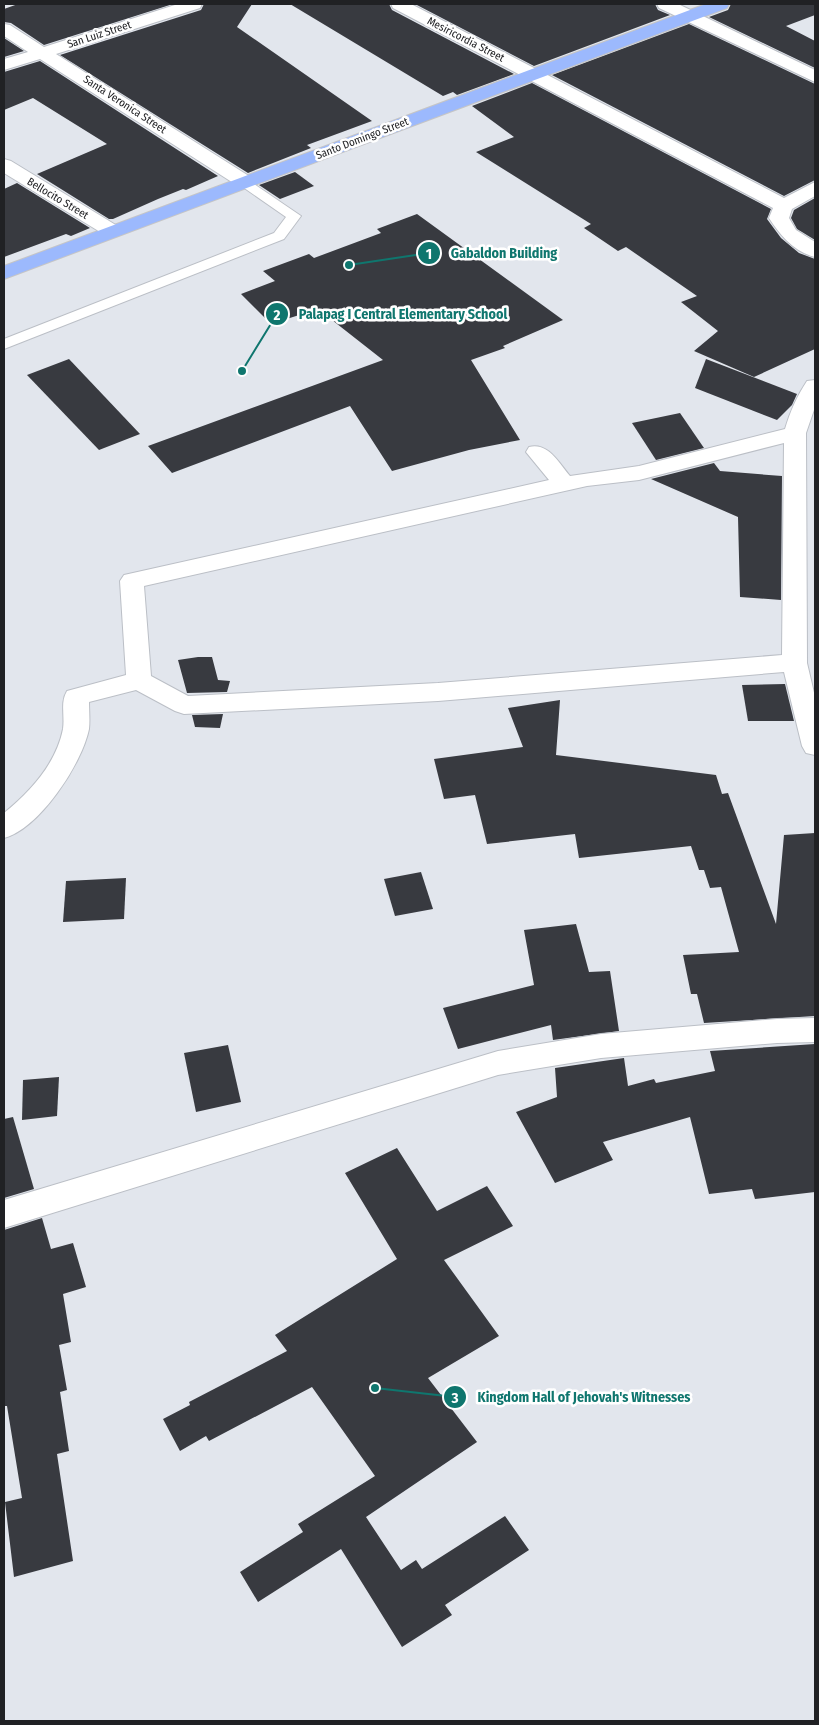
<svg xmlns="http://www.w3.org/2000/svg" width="819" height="1725" viewBox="0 0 819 1725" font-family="'Fira Sans Condensed',sans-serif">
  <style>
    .building { fill: #383a40 }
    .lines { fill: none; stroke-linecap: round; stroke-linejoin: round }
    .lane-casing { stroke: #bbbfc6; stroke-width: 2 }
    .street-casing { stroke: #bbbfc6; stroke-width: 2 }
    .primary-casing { stroke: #c5c5c6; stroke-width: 2 }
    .lane { fill: #fff; fill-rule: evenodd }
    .street { fill: #fff; fill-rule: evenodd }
    .primary { fill: #9cb9fd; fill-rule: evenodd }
    .labels { text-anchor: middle; stroke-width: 5; stroke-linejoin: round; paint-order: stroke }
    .far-street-label { font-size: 11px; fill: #202124; stroke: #fff }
    .leader { fill: none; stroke: #0f766e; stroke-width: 2 }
    .callout-dot { fill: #0f766e; stroke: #fff; stroke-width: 2 }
    .mark-label { font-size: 15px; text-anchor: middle; font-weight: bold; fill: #fff }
    .callout-label { font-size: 14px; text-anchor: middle; font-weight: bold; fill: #0f766e; stroke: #fff; stroke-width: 5; stroke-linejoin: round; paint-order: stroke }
  </style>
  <rect width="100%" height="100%" fill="#e2e6ed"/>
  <g class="building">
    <path d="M 18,4 L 173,4 L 44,45 L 11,23 L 4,22 L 4,9 Z"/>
    <path d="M 204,4 L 252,4 L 237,27 L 372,121 L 307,145 L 311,148 L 248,173 L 60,55 L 201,10 Z"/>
    <path d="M 290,4 L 389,4 L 392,10 L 514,74 L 457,95 L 453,92 L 443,96 Z"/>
    <path d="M 415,4 L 655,4 L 658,10 L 670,15 L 534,66 Z"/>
    <path d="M 731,4 L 815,4 L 815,15 L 786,26 L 815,41 L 815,68 L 709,17 L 728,10 Z"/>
    <path d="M 689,24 L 815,84 L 815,180 L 784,196 L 552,75 Z"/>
    <path d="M 4,38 L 24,51 L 4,57 Z"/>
    <path d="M 40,61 L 218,176 L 186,190 L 183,189 L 158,199 L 113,219 L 109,219 L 37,174 L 107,144 L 33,98 L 4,110 L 4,72 Z"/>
    <path d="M 532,83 L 771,209 L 767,219 L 781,238 L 799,253 L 815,259 L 815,349 L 754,377 L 694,351 L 718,331 L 681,302 L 697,296 L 626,247 L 618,251 L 584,228 L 591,224 L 476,152 L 514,137 L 472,106 Z"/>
    <path d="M 295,172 L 314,186 L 280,199 L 259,185 Z"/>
    <path d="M 17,183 L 90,228 L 71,236 L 66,234 L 4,257 L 4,189 Z"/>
    <path d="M 815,198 L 815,240 L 797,229 L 791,218 L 794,210 Z"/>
    <path d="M 417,214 L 563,320 L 503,346 L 505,348 L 471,360 L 520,440 L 469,450 L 392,471 L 350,406 L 172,473 L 148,446 L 383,360 L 318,309 L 271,324 L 241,294 L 275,281 L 263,271 L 309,254 L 314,258 L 381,233 L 377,229 Z"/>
    <path d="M 69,359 L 140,434 L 99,450 L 27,375 Z"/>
    <path d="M 706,359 L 797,394 L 792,405 L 777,420 L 695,388 Z"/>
    <path d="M 680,413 L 704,448 L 656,460 L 632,423 Z"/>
    <path d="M 714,463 L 720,471 L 782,476 L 781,600 L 740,597 L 738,517 L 651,479 Z"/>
    <path d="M 198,657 L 212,657 L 218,680 L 230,681 L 227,692 L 187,693 L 178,660 Z"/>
    <path d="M 785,684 L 794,721 L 748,721 L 742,685 Z"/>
    <path d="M 560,700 L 556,755 L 716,775 L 722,794 L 728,793 L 776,924 L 784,835 L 815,833 L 815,1016 L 704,1023 L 697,994 L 691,994 L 683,955 L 739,952 L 721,887 L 710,888 L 704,870 L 699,870 L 691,846 L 579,858 L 575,834 L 487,844 L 475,795 L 444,799 L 434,759 L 523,747 L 508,708 Z"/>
    <path d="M 223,714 L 220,728 L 195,727 L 192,715 Z"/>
    <path d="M 421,872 L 433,909 L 395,916 L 384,879 Z"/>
    <path d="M 126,878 L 124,919 L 63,922 L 66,881 Z"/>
    <path d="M 576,924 L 589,972 L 610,971 L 619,1031 L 553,1040 L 551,1025 L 458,1049 L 443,1008 L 534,985 L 524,930 Z"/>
    <path d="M 815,1044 L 815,1192 L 755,1199 L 752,1189 L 709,1194 L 690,1117 L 603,1142 L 613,1160 L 555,1183 L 516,1112 L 557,1097 L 555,1068 L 624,1058 L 628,1086 L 654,1079 L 656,1083 L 715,1071 L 710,1051 Z"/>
    <path d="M 228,1045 L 241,1102 L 196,1112 L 184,1053 Z"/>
    <path d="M 59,1077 L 57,1116 L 22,1120 L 23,1080 Z"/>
    <path d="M 13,1117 L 34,1189 L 4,1198 L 4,1119 Z"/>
    <path d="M 397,1148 L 437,1211 L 487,1186 L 513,1226 L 444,1260 L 499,1336 L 428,1378 L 477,1442 L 366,1517 L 401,1570 L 416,1560 L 422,1569 L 505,1516 L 529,1550 L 445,1605 L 452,1615 L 402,1647 L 341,1549 L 258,1602 L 240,1572 L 303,1532 L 298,1524 L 375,1476 L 312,1387 L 209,1441 L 206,1436 L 180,1451 L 163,1419 L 190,1405 L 189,1402 L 287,1351 L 275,1335 L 397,1259 L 345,1173 Z"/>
    <path d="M 42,1218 L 51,1249 L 73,1243 L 86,1287 L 63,1294 L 71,1342 L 59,1345 L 67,1390 L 60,1392 L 69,1451 L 57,1454 L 73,1561 L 14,1577 L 5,1502 L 22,1498 L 7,1406 L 4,1406 L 4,1230 Z"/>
  </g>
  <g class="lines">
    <defs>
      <path id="lane" d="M 245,178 L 301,216 L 284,239 L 4,349 L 4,339 L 274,233 L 286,217 L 240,185 L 238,182 Z"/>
      <g id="street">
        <path d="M 178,4 L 202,4 L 200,8 L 56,54 L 252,178 L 254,182 L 252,186 L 238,186 L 40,59 L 4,70 L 4,59 L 28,52 L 4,36 L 4,24 L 10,25 L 44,47 Z"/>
        <path d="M 391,4 L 411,4 L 784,198 L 815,182 L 815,196 L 792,209 L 789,218 L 796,230 L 815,242 L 815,257 C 794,252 780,235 769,218 L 773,208 L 393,8 Z"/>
        <path d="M 657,4 L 678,4 L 815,70 L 815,82 L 659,8 Z"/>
        <path d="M 4,159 L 11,161 L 119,227 L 122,231 L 119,235 L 105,235 L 4,173 Z"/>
        <path d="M 815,380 L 815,407 L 806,433 L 807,663 L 815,697 L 815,755 L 806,753 L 802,746 L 784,672 L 438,701 L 184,714 L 175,711 L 136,690 L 89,702 C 89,711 90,720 89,729 C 82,764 39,829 4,838 L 4,813 C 30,792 56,764 63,729 C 65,716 60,702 67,691 L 126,675 L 120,581 L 124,575 L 549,480 L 526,452 L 529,447 C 548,442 559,463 570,476 L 639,466 L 785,429 C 790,412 797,396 807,381 ZM 784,443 L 782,655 L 438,683 L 188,696 L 151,676 L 144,586 L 587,486 L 639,480 Z"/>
        <path d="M 815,1018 L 815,1042 L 777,1043 L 601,1058 L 498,1075 L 4,1228 L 4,1200 L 498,1051 L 601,1034 L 777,1019 Z"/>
      </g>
      <path id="primary" d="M 706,4 L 729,4 L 727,8 L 4,279 L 4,266 Z"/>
    </defs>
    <use href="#lane" class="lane-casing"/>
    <use href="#street" class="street-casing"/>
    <use href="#primary" class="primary-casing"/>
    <use href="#lane" class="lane"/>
    <use href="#street" class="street"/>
    <use href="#primary" class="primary"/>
  </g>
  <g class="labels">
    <g class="far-street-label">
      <text transform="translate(99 34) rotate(-18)" y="4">San Luiz Street</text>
      <text transform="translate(466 39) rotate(27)" y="4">Mesiricordia Street</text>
      <text transform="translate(125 104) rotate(33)" y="4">Santa Veronica Street</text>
      <text transform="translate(362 138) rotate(-21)" y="4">Santo Domingo Street</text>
      <text transform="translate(58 198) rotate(31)" y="4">Bellocito Street</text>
    </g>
  </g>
  <path class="leader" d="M349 265L429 253M242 371L277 314M375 1388L455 1397"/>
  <g class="callout-dot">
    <circle cx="349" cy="265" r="5"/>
    <circle cx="242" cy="371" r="5"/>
    <circle cx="375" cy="1388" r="5"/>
    <circle cx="429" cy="253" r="12"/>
    <circle cx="277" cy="314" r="12"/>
    <circle cx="455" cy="1397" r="12"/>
  </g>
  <g class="mark-label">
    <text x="429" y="259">1</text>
    <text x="277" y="320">2</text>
    <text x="455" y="1403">3</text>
  </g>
  <g class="callout-label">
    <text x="504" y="258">Gabaldon Building</text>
    <text x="403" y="319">Palapag I Central Elementary School</text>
    <text x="584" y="1402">Kingdom Hall of Jehovah's Witnesses</text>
  </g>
  <rect width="819" height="1725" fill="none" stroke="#202124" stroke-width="10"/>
</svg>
